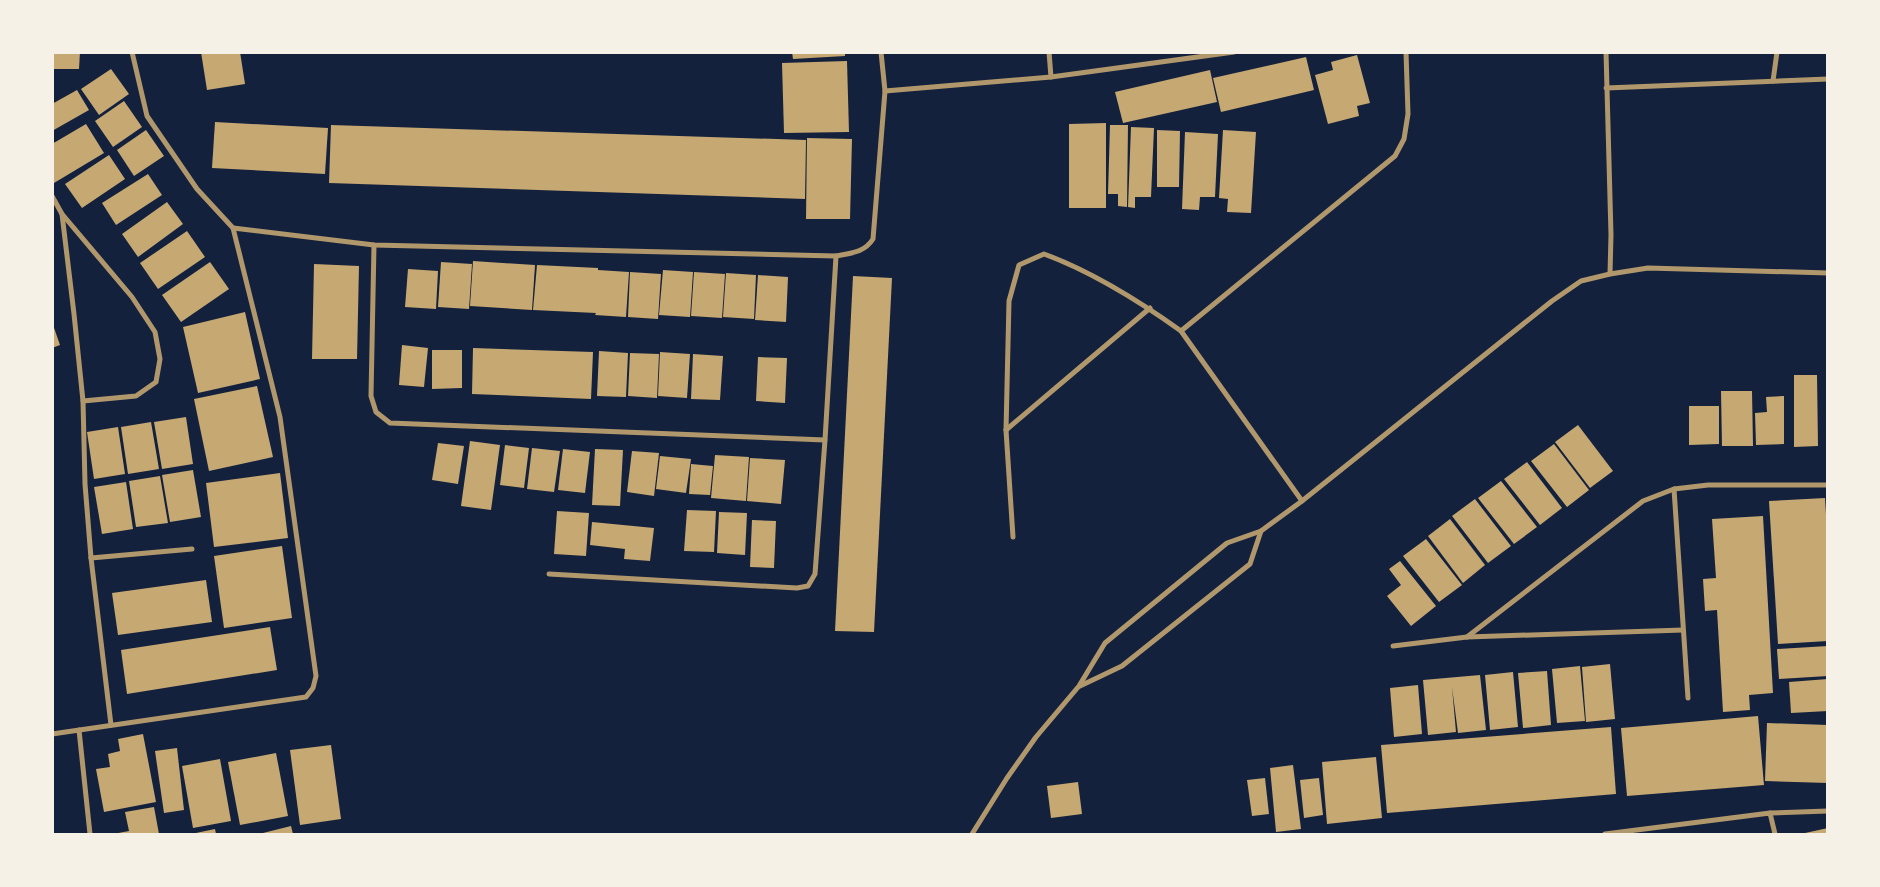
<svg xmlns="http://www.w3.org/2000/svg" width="1880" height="887" viewBox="0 0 1880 887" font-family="'Roboto Condensed',sans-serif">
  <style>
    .building { fill: #c6a872 }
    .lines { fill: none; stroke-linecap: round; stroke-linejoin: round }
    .minor { stroke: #b1986c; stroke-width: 5 }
  </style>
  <rect width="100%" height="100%" fill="#14213d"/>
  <g class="building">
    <path d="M 52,52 L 80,52 L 79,69 L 52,69 Z"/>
    <path d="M 201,52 L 240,52 L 245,84 L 207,90 Z"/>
    <path d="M 792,52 L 845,52 L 845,56 L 793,59 Z"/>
    <path d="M 1357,55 L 1370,103 L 1357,106 L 1359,116 L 1328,124 L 1315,75 L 1333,70 L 1331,62 Z"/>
    <path d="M 1306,57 L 1314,90 L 1221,112 L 1213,78 Z"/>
    <path d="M 847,61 L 849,132 L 784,133 L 782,63 Z"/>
    <path d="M 111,69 L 129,94 L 99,115 L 81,89 Z"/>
    <path d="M 1210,70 L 1217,102 L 1123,123 L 1115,92 Z"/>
    <path d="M 77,90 L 89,110 L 52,131 L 52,104 Z"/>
    <path d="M 124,101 L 142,127 L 113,147 L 95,121 Z"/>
    <path d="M 215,122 L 328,128 L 325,174 L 212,168 Z"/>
    <path d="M 1106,123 L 1106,208 L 1069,208 L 1069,124 Z"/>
    <path d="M 86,124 L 104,153 L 54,183 L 52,181 L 52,144 Z"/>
    <path d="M 331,125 L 806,140 L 805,199 L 329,183 Z"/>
    <path d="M 1110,125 L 1128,125 L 1127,207 L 1118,206 L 1118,194 L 1108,194 Z"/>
    <path d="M 1131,127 L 1154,128 L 1151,197 L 1135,197 L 1135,208 L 1128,207 Z"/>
    <path d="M 146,130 L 164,156 L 134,176 L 117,150 Z"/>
    <path d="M 1157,130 L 1180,131 L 1179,187 L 1157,187 Z"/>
    <path d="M 1223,130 L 1256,132 L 1251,213 L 1227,212 L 1228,199 L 1219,198 Z"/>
    <path d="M 1185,132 L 1218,134 L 1215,197 L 1200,197 L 1199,210 L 1182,209 Z"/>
    <path d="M 807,138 L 852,139 L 850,219 L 806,219 Z"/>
    <path d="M 109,155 L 125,179 L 82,208 L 65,184 Z"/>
    <path d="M 148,174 L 162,195 L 116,225 L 102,203 Z"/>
    <path d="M 167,202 L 183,224 L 138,257 L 122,234 Z"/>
    <path d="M 187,231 L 205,257 L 158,289 L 140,263 Z"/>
    <path d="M 473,261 L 535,265 L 532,310 L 470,306 Z"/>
    <path d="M 210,262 L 229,289 L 181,322 L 162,295 Z"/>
    <path d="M 441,262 L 472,264 L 469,309 L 438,307 Z"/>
    <path d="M 314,264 L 359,266 L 357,359 L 312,359 Z"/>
    <path d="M 537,265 L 598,268 L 598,270 L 629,272 L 626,317 L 595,315 L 596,313 L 533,310 Z"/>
    <path d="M 408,269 L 438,271 L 436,309 L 405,307 Z"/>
    <path d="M 663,270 L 693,272 L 690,317 L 659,315 Z"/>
    <path d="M 630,272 L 661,274 L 658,319 L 628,317 Z"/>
    <path d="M 694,272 L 725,274 L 722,318 L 691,316 Z"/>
    <path d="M 726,273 L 756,275 L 754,319 L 723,317 Z"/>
    <path d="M 758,275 L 788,277 L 786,322 L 755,320 Z"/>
    <path d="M 853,276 L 892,278 L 874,632 L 835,631 Z"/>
    <path d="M 245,312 L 260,379 L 198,393 L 183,327 Z"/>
    <path d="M 52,322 L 60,345 L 52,348 Z"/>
    <path d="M 402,345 L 428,348 L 424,387 L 399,385 Z"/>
    <path d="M 473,348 L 593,352 L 591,399 L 472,394 Z"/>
    <path d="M 432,350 L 462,350 L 462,388 L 432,389 Z"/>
    <path d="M 599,351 L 628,353 L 626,397 L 597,396 Z"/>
    <path d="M 660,352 L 690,354 L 687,398 L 658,396 Z"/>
    <path d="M 630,353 L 659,354 L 657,398 L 628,396 Z"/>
    <path d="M 693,354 L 723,356 L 720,400 L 691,399 Z"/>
    <path d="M 758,357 L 787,358 L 785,403 L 756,401 Z"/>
    <path d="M 1794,375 L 1817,375 L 1818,446 L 1794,447 Z"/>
    <path d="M 257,386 L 273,457 L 209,471 L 194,399 Z"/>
    <path d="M 1721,391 L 1752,391 L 1753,446 L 1722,446 Z"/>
    <path d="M 1784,396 L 1784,444 L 1756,445 L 1755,413 L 1767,412 L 1766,397 Z"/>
    <path d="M 1689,406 L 1719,406 L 1719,444 L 1689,445 Z"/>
    <path d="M 186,417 L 193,464 L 162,469 L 154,422 Z"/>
    <path d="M 151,422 L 159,469 L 128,474 L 121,427 Z"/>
    <path d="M 1578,425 L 1613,471 L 1590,488 L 1555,442 Z"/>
    <path d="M 118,427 L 125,474 L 94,479 L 87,432 Z"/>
    <path d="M 470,441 L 500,445 L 491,510 L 461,506 Z"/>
    <path d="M 438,443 L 464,446 L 458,484 L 432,480 Z"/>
    <path d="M 1554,444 L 1589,490 L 1567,507 L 1531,461 Z"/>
    <path d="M 505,445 L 529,448 L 524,488 L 500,485 Z"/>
    <path d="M 532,448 L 560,451 L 554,492 L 527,489 Z"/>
    <path d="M 563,449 L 590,452 L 585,493 L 558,490 Z"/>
    <path d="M 595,449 L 623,450 L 620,506 L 592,505 Z"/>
    <path d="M 632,451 L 659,453 L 654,496 L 627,492 Z"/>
    <path d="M 715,455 L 749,457 L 746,501 L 711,498 Z"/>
    <path d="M 660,456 L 691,459 L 686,493 L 656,489 Z"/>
    <path d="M 750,458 L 785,460 L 781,504 L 747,501 Z"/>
    <path d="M 1527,462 L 1562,508 L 1540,525 L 1504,479 Z"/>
    <path d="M 691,464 L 713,466 L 710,495 L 689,494 Z"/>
    <path d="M 193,470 L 201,517 L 170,522 L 162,475 Z"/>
    <path d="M 280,473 L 288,538 L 214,547 L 206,483 Z"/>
    <path d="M 160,476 L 168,523 L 136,527 L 129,481 Z"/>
    <path d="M 1501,481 L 1537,527 L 1514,544 L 1478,498 Z"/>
    <path d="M 126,482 L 133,529 L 102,534 L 94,487 Z"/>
    <path d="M 1825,498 L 1828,545 L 1828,641 L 1778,644 L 1769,501 Z"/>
    <path d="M 1475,499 L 1511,546 L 1488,563 L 1452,516 Z"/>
    <path d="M 687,510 L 716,511 L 714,552 L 684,551 Z"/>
    <path d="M 557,511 L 589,513 L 586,556 L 554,554 Z"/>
    <path d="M 719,512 L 747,513 L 745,555 L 717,553 Z"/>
    <path d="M 1763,516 L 1773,693 L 1749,695 L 1750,710 L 1723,712 L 1717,610 L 1705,611 L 1703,579 L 1716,578 L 1712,519 Z"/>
    <path d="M 1450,519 L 1485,565 L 1463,583 L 1428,536 Z"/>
    <path d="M 752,520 L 776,521 L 774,568 L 750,567 Z"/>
    <path d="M 592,522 L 654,528 L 650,561 L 624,559 L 625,549 L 590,545 Z"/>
    <path d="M 1426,539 L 1462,585 L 1439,602 L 1403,556 Z"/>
    <path d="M 282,546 L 292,618 L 224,628 L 214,556 Z"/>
    <path d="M 1400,561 L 1436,606 L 1411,626 L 1387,596 L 1401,585 L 1389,569 Z"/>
    <path d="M 206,580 L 212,622 L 118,635 L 112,593 Z"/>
    <path d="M 270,627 L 277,670 L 127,694 L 121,650 Z"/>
    <path d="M 1828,646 L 1828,676 L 1779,679 L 1777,649 Z"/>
    <path d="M 1610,664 L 1615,719 L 1586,722 L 1582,667 Z"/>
    <path d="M 1580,666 L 1585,721 L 1557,723 L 1552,669 Z"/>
    <path d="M 1547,671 L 1551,725 L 1523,728 L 1518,673 Z"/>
    <path d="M 1513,672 L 1518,727 L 1490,730 L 1485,675 Z"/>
    <path d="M 1480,675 L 1486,730 L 1458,733 L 1452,687 L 1456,732 L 1428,735 L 1423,680 Z"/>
    <path d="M 1828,679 L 1828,711 L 1791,713 L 1789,682 Z"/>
    <path d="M 1418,685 L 1422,734 L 1394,737 L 1390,688 Z"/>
    <path d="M 1758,716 L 1764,785 L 1627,796 L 1621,728 Z"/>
    <path d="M 1767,723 L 1828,725 L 1828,783 L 1765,781 Z"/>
    <path d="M 1611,727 L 1616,794 L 1387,813 L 1381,745 Z"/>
    <path d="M 143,734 L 156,802 L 104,812 L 96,769 L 110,767 L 108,754 L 120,751 L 118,739 Z"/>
    <path d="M 331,745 L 341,819 L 300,825 L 290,750 Z"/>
    <path d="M 177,748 L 184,810 L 164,813 L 155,751 Z"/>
    <path d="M 276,753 L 288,816 L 240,825 L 228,762 Z"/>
    <path d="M 1376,757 L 1382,818 L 1327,824 L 1322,762 Z"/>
    <path d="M 220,759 L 231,821 L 193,828 L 182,766 Z"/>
    <path d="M 1293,765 L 1301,829 L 1276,832 L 1270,768 Z"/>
    <path d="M 1265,778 L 1269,814 L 1252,816 L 1247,780 Z"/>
    <path d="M 1319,778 L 1323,815 L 1304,818 L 1300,780 Z"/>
    <path d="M 1078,782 L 1082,814 L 1051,818 L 1047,786 Z"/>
    <path d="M 154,807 L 159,834 L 113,834 L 129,831 L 125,812 Z"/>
    <path d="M 291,826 L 293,834 L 259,834 Z"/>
    <path d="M 1828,828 L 1828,834 L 1805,834 L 1805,833 Z"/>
    <path d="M 215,829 L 216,834 L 191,834 Z"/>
  </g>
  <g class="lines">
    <g class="minor">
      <path d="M 1049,52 L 1051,77"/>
      <path d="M 1606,52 L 1611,235 L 1610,274"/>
      <path d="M 1773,81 L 1777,52"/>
      <path d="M 1606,88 L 1828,79"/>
      <path d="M 885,91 L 1051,77 L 1234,52"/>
      <path d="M 52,196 L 62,214 L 74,314 L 83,401 L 85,484 L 91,558 L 111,725"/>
      <path d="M 62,214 L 132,297 L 155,332 L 160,359 L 156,382 L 136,396 L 83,401"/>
      <path d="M 233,228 L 374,245 L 836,256 C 851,253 864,253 873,239 L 885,91 L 881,52"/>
      <path d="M 374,245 L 371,396 L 376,412 L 390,423 L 825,440"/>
      <path d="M 1006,430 L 1150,308"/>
      <path d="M 1674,489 L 1688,698"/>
      <path d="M 1302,501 L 1181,331 L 1395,156 L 1404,139 L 1408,114 L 1406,52"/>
      <path d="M 1013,537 L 1006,430 L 1009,301 L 1019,265 L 1044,254 C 1093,272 1139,301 1181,331"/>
      <path d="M 91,558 L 192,549"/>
      <path d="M 549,574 L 797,588 L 808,586 L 815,574 L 825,440 L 836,256"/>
      <path d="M 1467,637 L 1643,501 L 1674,489 L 1708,485 L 1828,485"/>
      <path d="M 1393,646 L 1467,637 L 1683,630"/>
      <path d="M 1080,686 L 1122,666 L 1250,564 L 1261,531"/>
      <path d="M 79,730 L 90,834"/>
      <path d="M 52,734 L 306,697 L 313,688 L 316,676 L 280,417 L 233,228 L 197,189 L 147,116 L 132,52"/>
      <path d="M 1770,813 L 1828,811"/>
      <path d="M 972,834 L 1007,778 L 1036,737 L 1079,686 L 1105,643 L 1227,543 L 1261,531 L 1302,501 L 1552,301 L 1581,281 L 1610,274 L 1648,268 L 1828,273"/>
      <path d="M 1605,834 L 1770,813 L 1775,834"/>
    </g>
  </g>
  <rect width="1880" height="887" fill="none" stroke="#f6f1e7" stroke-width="108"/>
</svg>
